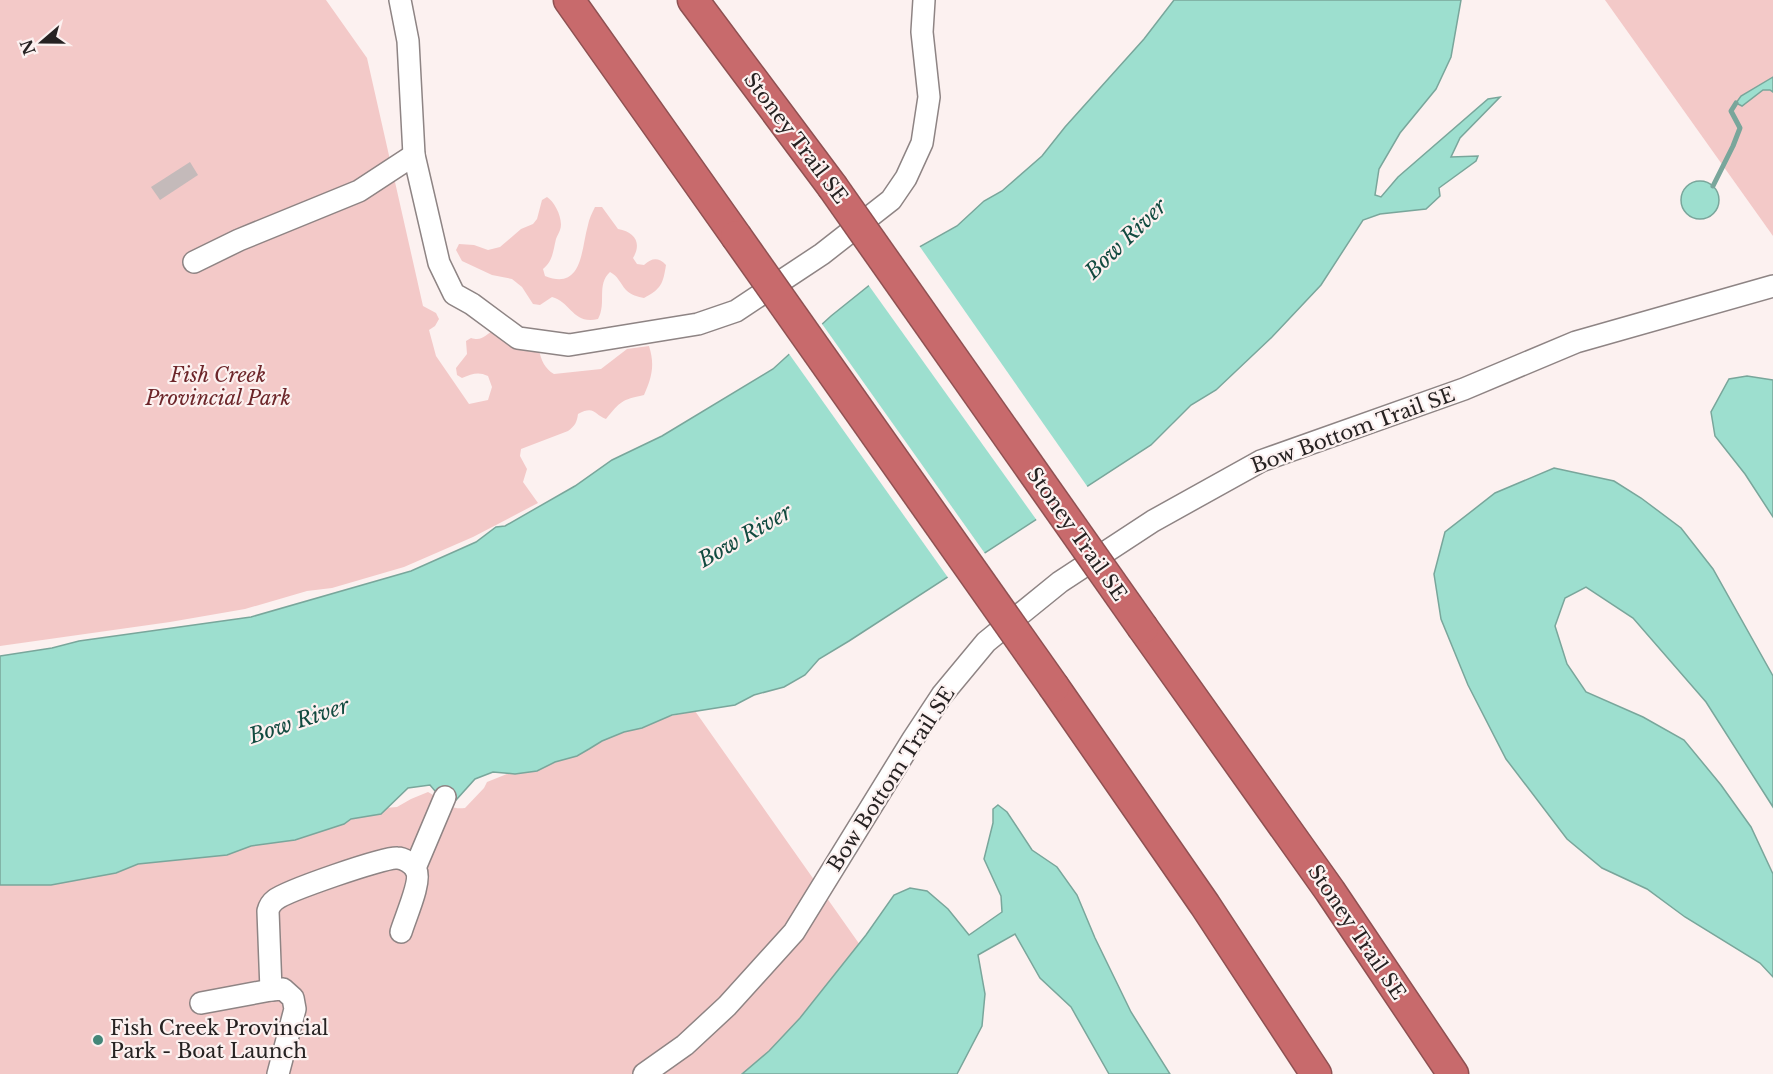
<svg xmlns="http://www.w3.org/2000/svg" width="1773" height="1074" viewBox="0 0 1773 1074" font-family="'Libre Baskerville',serif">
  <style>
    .green { fill: #f3c9c8 }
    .water { fill: #9ddfcf; stroke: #79a69b; stroke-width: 1.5 }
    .pier { fill: #fcf1f0 }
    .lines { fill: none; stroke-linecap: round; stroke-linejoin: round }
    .stream { stroke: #79a69b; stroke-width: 5 }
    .building { fill: #c4baba }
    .minor-casing { stroke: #8e8484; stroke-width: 24 }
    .highway-casing { stroke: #8f5152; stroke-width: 33 }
    .minor { stroke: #fff; stroke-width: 21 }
    .highway { stroke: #c86a6c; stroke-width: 30 }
    .highway-bridge-casing { stroke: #8f5152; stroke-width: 33; stroke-linecap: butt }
    .highway-bridge { stroke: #c86a6c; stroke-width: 30 }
    .poi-dot { fill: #448678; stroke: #fcf1f0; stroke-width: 2 }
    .labels { text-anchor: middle; stroke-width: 4.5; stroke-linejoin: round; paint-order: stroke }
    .street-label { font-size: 20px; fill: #262222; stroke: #fcf1f0 }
    .park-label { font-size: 20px; font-style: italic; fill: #6d262a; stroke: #fcf1f0 }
    .poi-label { font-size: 20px; fill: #262222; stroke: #fcf1f0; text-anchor: start }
    .water-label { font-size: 21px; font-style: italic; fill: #124b40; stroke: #fcf1f0 }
  </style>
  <rect width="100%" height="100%" fill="#fcf1f0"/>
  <g class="green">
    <path d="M 0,0 L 326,0 L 367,58 L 423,306 L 436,313 L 439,319 L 435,326 L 429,330 L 436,356 L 469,404 L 488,400 L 492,387 L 488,376 C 478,371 472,374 462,378 L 457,375 L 456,368 L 467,354 L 466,341 L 471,338 C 483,342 485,334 495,330 L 539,350 C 541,360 545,369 554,374 L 601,369 L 627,349 L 649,346 C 655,365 652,377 644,395 C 621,400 621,401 606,419 C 594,415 595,405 578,414 C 577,422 575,426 568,431 L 521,449 L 520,456 L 527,469 L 523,482 L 538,503 L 473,537 L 404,567 L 332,588 L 307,591 L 245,609 L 170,622 L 0,646 Z"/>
    <path d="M 1605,0 L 1773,0 L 1773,236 Z"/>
    <path d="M 547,197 C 555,202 564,220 560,230 C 559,233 557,236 556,239 C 553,251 553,261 543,269 L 545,276 C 583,291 581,249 588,225 C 589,219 592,213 595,207 L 602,207 L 618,229 C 635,232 642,243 633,258 L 637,264 L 644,265 C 652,258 658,257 666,265 C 663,284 661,289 644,298 C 638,297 631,295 626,290 C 620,283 618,276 610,272 C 596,285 607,303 598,319 C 573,325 571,302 552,297 L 540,305 L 533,304 L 522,287 L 512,279 L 492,275 L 462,261 L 456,250 L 459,244 L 474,245 L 488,250 L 500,247 L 521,229 L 533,224 L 537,219 L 542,200 Z"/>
    <path d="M 695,711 L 951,1074 L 0,1074 L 0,872 L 372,809 L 397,807 L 411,799 L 428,792 C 444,800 445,810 465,808 L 484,788 L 487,782 L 625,726 Z"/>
  </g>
  <g class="water">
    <path d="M 1174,0 L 1461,0 L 1451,57 L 1436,89 L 1400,133 L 1379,169 L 1375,195 L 1381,197 L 1398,177 L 1488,99 L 1500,97 L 1460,138 L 1451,157 L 1478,156 L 1476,161 L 1439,188 L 1440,196 L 1426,209 L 1380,214 L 1363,220 L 1321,285 L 1272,337 L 1216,390 L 1191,405 L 1151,445 L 849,641 L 819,659 L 805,675 L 784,687 L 754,695 L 735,705 L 672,715 L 642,728 L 624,732 L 602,741 L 589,749 L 577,756 L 555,762 L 537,771 L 515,774 L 493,772 L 475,779 L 456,800 L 435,791 L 430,785 L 408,788 L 381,814 L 351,819 L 344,824 L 295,840 L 251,846 L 227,855 L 138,864 L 116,873 L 51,885 L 0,885 L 0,656 L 52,648 L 79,641 L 251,617 L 411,571 L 476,542 L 496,527 L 505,526 L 575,486 L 612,460 L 662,436 L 773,369 L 831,316 L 912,251 L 957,226 L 984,201 L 1002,191 L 1042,156 L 1065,127 L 1144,39 Z"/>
    <path d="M 1773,77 L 1773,92 L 1770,90 L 1763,90 L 1742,106 L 1736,103 L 1741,96 Z"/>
    <circle cx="1700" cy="200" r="19"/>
    <path d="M 1747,376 L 1773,380 L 1773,517 L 1745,474 L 1715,436 L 1711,412 L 1729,379 Z"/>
    <path d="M 1554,468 L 1614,481 L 1641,498 L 1681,528 L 1713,569 L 1773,676 L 1773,807 L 1706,702 L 1633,618 L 1586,587 L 1565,598 L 1555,626 L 1567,664 L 1586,692 L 1643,717 L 1684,740 L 1721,785 L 1751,827 L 1773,874 L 1773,977 L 1760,963 L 1685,917 L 1647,889 L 1602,868 L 1567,839 L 1506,759 L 1468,685 L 1441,619 L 1434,574 L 1445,532 L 1495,493 Z"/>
    <path d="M 998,805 L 1007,812 L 1032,850 L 1057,867 L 1077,895 L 1095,938 L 1131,1012 L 1170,1074 L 1109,1074 L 1071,1007 L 1040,978 L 1015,934 L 978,955 L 985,994 L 982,1026 L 957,1074 L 742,1074 L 769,1051 L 800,1018 L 866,935 L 894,895 L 910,888 L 927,891 L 948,909 L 969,935 L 1002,912 L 1001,896 L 984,859 L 993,823 L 993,809 Z"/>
  </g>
  <g class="pier">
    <path d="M 918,244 L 1089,489 L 1038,522 L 867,283 Z"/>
    <path d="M 820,321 L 986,555 L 949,579 L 787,351 Z"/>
  </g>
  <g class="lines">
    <path class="stream" d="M 1713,186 L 1733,146 L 1740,128 L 1731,111 L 1736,103"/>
  </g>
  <path class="building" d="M 190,162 L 198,175 L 160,200 L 151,187 Z"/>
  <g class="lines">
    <defs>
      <g id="minor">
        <path d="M 400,0 L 408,41 L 414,155 L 439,263 L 454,294 L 472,304 L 518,338 L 569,345 L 698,324 L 736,311 L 822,254 L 891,200 L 906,178 L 922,143 L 929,97 L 922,32 L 924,0"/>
        <path d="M 194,262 L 239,240 L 359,191 L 414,155"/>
        <path d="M 415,868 L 445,797"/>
        <path d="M 271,990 L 268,911 C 269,907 271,903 275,900 C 286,891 384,857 397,858 C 404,858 413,864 416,870 C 422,881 405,918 401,932"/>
        <path d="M 201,1003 L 271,990 L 283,989 L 293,998 L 295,1009 L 278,1074"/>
        <path d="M 644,1074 L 685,1045 L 727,1006 L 794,932 L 913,739 L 942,695 L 986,642 L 1060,582 L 1153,521 L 1261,461 L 1464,389 L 1576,342 L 1773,286"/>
      </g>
      <g id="highway">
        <path d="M 569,0 L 736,236"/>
        <path d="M 693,0 L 832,186"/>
        <path d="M 1143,628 L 1330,891 L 1453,1074"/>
        <path d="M 1054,687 L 1205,905 L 1316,1074"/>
      </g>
    </defs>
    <use href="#minor" class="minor-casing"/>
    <use href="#highway" class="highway-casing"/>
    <use href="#minor" class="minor"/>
    <use href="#highway" class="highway"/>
    <defs>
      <g id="highway-bridge">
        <path d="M 832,186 L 1143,628"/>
        <path d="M 736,236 L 1054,687"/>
      </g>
    </defs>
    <use href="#highway-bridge" class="highway-bridge-casing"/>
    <use href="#highway-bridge" class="highway-bridge"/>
  </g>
  <circle class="poi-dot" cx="98" cy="1040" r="6"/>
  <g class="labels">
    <g class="street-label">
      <text transform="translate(796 138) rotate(53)" y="7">Stoney Trail SE</text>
      <text transform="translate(1353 430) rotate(-20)" y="7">Bow Bottom Trail SE</text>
      <text transform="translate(1077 534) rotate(55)" y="7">Stoney Trail SE</text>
      <text transform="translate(891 779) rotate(-57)" y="7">Bow Bottom Trail SE</text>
      <text transform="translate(1357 932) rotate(56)" y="7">Stoney Trail SE</text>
    </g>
    <g class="park-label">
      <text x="218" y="382">Fish Creek<tspan x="218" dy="23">Provincial Park</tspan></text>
    </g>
    <g class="poi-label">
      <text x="110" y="1035">Fish Creek Provincial<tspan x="110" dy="23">Park - Boat Launch</tspan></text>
    </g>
    <g class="water-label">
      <text transform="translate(1126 239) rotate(-44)" y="7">Bow River</text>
      <text transform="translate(745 536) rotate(-30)" y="7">Bow River</text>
      <text transform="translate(299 721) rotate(-18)" y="7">Bow River</text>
    </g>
  </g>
  <g transform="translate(42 42) rotate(250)" stroke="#fcf1f0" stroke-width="4.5" paint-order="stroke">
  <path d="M0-4.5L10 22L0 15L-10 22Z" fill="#262222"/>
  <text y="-9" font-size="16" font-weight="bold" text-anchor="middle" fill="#262222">N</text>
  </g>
</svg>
